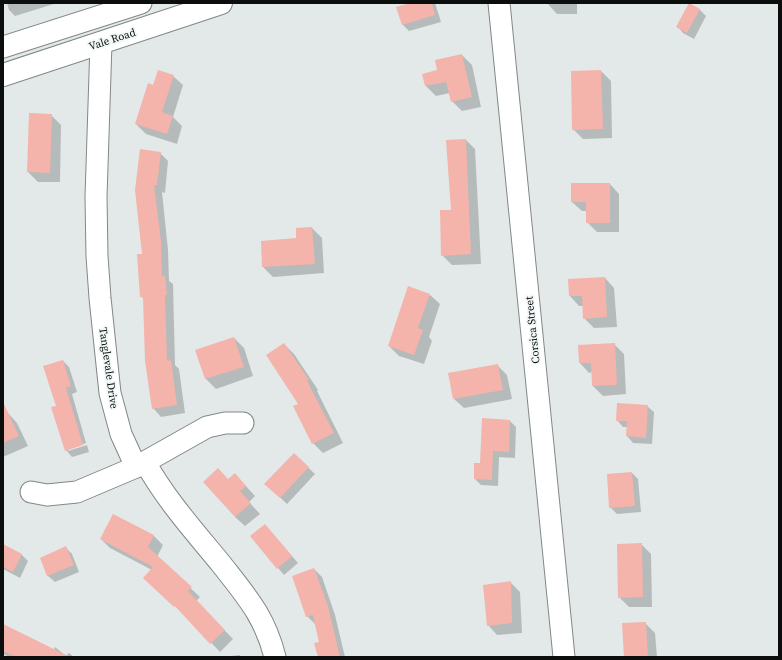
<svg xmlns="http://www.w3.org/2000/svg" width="782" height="660" viewBox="0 0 782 660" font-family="'Source Serif 4',serif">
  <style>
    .shadow { fill: #0003 }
    .building { fill: #f4b3ab }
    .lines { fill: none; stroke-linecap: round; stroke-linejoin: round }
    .minor-casing { stroke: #828887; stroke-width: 23 }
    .major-casing { stroke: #828887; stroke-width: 24 }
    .minor { stroke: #fff; stroke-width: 21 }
    .major { stroke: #fff; stroke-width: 22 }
    .labels { text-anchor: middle; stroke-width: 3.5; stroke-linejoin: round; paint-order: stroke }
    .street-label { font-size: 11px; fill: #0c0e0e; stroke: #f0f7f6 }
  </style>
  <rect width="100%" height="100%" fill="#e3e9e9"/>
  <g class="shadow">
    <path d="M 7,3 L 57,3 L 15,16 L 9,10 Z"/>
    <path d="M 414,3 L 435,3 L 441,22 L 409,31 L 403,25 L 398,8 Z"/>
    <path d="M 547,3 L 577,3 L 577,14 L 557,14 Z"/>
    <path d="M 689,4 L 700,10 L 706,16 L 694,39 L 683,33 L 677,26 Z"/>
    <path d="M 462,55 L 472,65 L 481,107 L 462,111 L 452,101 L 450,93 L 436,96 L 426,86 L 424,74 L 439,71 Z"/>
    <path d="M 601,71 L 611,81 L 612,138 L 583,139 L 573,129 Z"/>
    <path d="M 173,76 L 183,85 L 173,117 L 182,126 L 177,144 L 146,134 L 136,124 Z"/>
    <path d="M 51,115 L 61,125 L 60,182 L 38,182 L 28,172 Z"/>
    <path d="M 466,140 L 475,149 L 481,264 L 452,265 L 442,255 Z"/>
    <path d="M 160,153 L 168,161 L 165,193 L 162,192 L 168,250 L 169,281 L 173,284 L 175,365 L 179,369 L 185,413 L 161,417 L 153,408 L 145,300 L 141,296 L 143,255 L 136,190 Z"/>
    <path d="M 610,184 L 619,194 L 619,232 L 597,232 L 587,222 L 587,211 L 582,211 L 572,202 Z"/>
    <path d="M 312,228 L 322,238 L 324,273 L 273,277 L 263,267 L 262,242 L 297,239 Z"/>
    <path d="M 605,278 L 614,288 L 617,327 L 594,328 L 584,318 L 583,306 L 579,306 L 570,296 Z"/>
    <path d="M 430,295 L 440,304 L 429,337 L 432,341 L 424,364 L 399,356 L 389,346 Z"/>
    <path d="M 234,338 L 244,348 L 253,376 L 216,389 L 206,379 L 197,351 Z"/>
    <path d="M 284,344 L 294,354 L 318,390 L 317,391 L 343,443 L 323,453 L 313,443 L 299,404 Z"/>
    <path d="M 614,344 L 624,354 L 626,394 L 603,396 L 593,386 L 592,372 L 589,373 L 580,363 Z"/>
    <path d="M 63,361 L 69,367 L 77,392 L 72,394 L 86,443 L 68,449 L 68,451 L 87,445 L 89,452 L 72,457 L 66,450 L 57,407 Z"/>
    <path d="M 497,365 L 507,375 L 512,399 L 464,408 L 454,399 Z"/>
    <path d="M 647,406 L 654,412 L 652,444 L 633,443 L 627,436 L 627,427 L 623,427 L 617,420 Z"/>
    <path d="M 8,413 L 17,423 L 28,446 L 3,457 L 3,415 Z"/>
    <path d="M 510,421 L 516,427 L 515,458 L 499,457 L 498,486 L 481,485 L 475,479 L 481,464 Z"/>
    <path d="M 294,454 L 315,474 L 287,504 L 266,484 Z"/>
    <path d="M 632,473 L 638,479 L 641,512 L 617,514 L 610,507 Z"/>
    <path d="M 229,480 L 245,485 L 255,496 L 249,502 L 260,514 L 245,526 L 235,517 Z"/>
    <path d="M 114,515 L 154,536 L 163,545 L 157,557 L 200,597 L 196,601 L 233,639 L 220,652 L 184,614 L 144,578 L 152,570 L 110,548 L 101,539 Z"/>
    <path d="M 265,525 L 298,563 L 284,575 L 251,536 Z"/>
    <path d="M 641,544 L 651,554 L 652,607 L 629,607 L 619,597 Z"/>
    <path d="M 3,545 L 22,555 L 28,561 L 20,578 L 3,569 Z"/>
    <path d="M 66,548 L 72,554 L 79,572 L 55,582 L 48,576 L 41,558 Z"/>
    <path d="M 314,569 L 322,577 L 335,615 L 345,657 L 319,657 L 320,642 L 315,624 L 307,616 Z"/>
    <path d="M 510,582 L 520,592 L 522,633 L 497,635 L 488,625 Z"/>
    <path d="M 645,623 L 655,633 L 657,657 L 625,657 Z"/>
    <path d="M 3,625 L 54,650 L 55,647 L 66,656 L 69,653 L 74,657 L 9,657 L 3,654 Z"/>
    <path d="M 240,655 L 241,657 L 222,657 Z"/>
  </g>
  <g class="building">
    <path d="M 410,3 L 432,3 L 435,15 L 402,25 L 396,7 Z"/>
    <path d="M 689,3 L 700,9 L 687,33 L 676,27 Z"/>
    <path d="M 462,54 L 472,97 L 451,102 L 446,82 L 425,86 L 422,74 L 437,70 L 435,60 Z"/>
    <path d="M 158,70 L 174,75 L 162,112 L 173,116 L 167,134 L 135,124 L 148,83 L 153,85 Z"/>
    <path d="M 601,70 L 603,129 L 572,130 L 571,71 Z"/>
    <path d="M 29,113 L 52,114 L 50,173 L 27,172 Z"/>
    <path d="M 466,139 L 471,254 L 441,256 L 440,210 L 451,210 L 446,140 Z"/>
    <path d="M 140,149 L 161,152 L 157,185 L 154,185 L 161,241 L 162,276 L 165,275 L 167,295 L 165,295 L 167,361 L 171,360 L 177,405 L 152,409 L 145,361 L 143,297 L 140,297 L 137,254 L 142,254 L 135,190 Z"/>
    <path d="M 571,183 L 610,183 L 610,223 L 586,223 L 586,202 L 571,202 Z"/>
    <path d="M 312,227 L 315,264 L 262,267 L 261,241 L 296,238 L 296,228 Z"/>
    <path d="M 605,277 L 607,317 L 583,319 L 582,296 L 569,296 L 568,279 Z"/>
    <path d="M 408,286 L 430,294 L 418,328 L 423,330 L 414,355 L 388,346 Z"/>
    <path d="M 234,337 L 244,367 L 205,379 L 195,350 Z"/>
    <path d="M 284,343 L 309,380 L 307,381 L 334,433 L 312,444 L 293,406 L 298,404 L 266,355 Z"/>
    <path d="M 615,343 L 617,385 L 592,386 L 591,363 L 579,363 L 578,345 Z"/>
    <path d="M 63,360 L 71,386 L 66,388 L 83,445 L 65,451 L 51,407 L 56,406 L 43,366 Z"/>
    <path d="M 498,364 L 503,390 L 453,399 L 448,373 Z"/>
    <path d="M 3,402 L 19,436 L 3,443 Z"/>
    <path d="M 617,403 L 648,405 L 646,438 L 626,436 L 627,421 L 616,421 Z"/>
    <path d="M 482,418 L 510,420 L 509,452 L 493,451 L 492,480 L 474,479 L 474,463 L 480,463 Z"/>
    <path d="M 294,453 L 309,467 L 280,498 L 264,484 Z"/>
    <path d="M 218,468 L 228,479 L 235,473 L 246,486 L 240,491 L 251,503 L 235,517 L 203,482 Z"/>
    <path d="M 632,472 L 635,506 L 609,508 L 607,474 Z"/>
    <path d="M 113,514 L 154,535 L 148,547 L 192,587 L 188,591 L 225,630 L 210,644 L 175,606 L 174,607 L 143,578 L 153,567 L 100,539 Z"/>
    <path d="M 265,524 L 292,556 L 277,569 L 250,536 Z"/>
    <path d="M 642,543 L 643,597 L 618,598 L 617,544 Z"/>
    <path d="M 3,544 L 22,554 L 13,572 L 3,567 Z"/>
    <path d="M 66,546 L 74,565 L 47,576 L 40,558 Z"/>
    <path d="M 314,568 L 328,606 L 340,657 L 318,657 L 314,643 L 319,642 L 313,615 L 306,617 L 292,576 Z"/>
    <path d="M 511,581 L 512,623 L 487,626 L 483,585 Z"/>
    <path d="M 646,622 L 648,657 L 624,657 L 622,623 Z"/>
    <path d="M 3,624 L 70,657 L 16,657 L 3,651 Z"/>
  </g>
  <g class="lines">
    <defs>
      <g id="minor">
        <path d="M 499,3 L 564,657"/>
        <path d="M 101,43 L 96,197 L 97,256 L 100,298 L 110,393 L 121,434 L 136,467"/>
        <path d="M 3,47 L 141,3"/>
        <path d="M 145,462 C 166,500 195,532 222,565 C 247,597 265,617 275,657"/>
        <path d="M 31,492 L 47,495 L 77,492 L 136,467 L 207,427 L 225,423 L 243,423"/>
      </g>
      <path id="major" d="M 3,75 L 221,3"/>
    </defs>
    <use href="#minor" class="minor-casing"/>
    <use href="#major" class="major-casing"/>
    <use href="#minor" class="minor"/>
    <use href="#major" class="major"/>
  </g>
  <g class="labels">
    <g class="street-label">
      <text transform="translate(112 39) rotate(-18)" y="4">Vale Road</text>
      <text transform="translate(532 330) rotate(-96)" y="4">Corsica Street</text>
      <text transform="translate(109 368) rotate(82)" y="4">Tanglevale Drive</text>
    </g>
  </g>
  <rect width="782" height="660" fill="none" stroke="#0c0e0e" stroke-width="8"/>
</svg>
